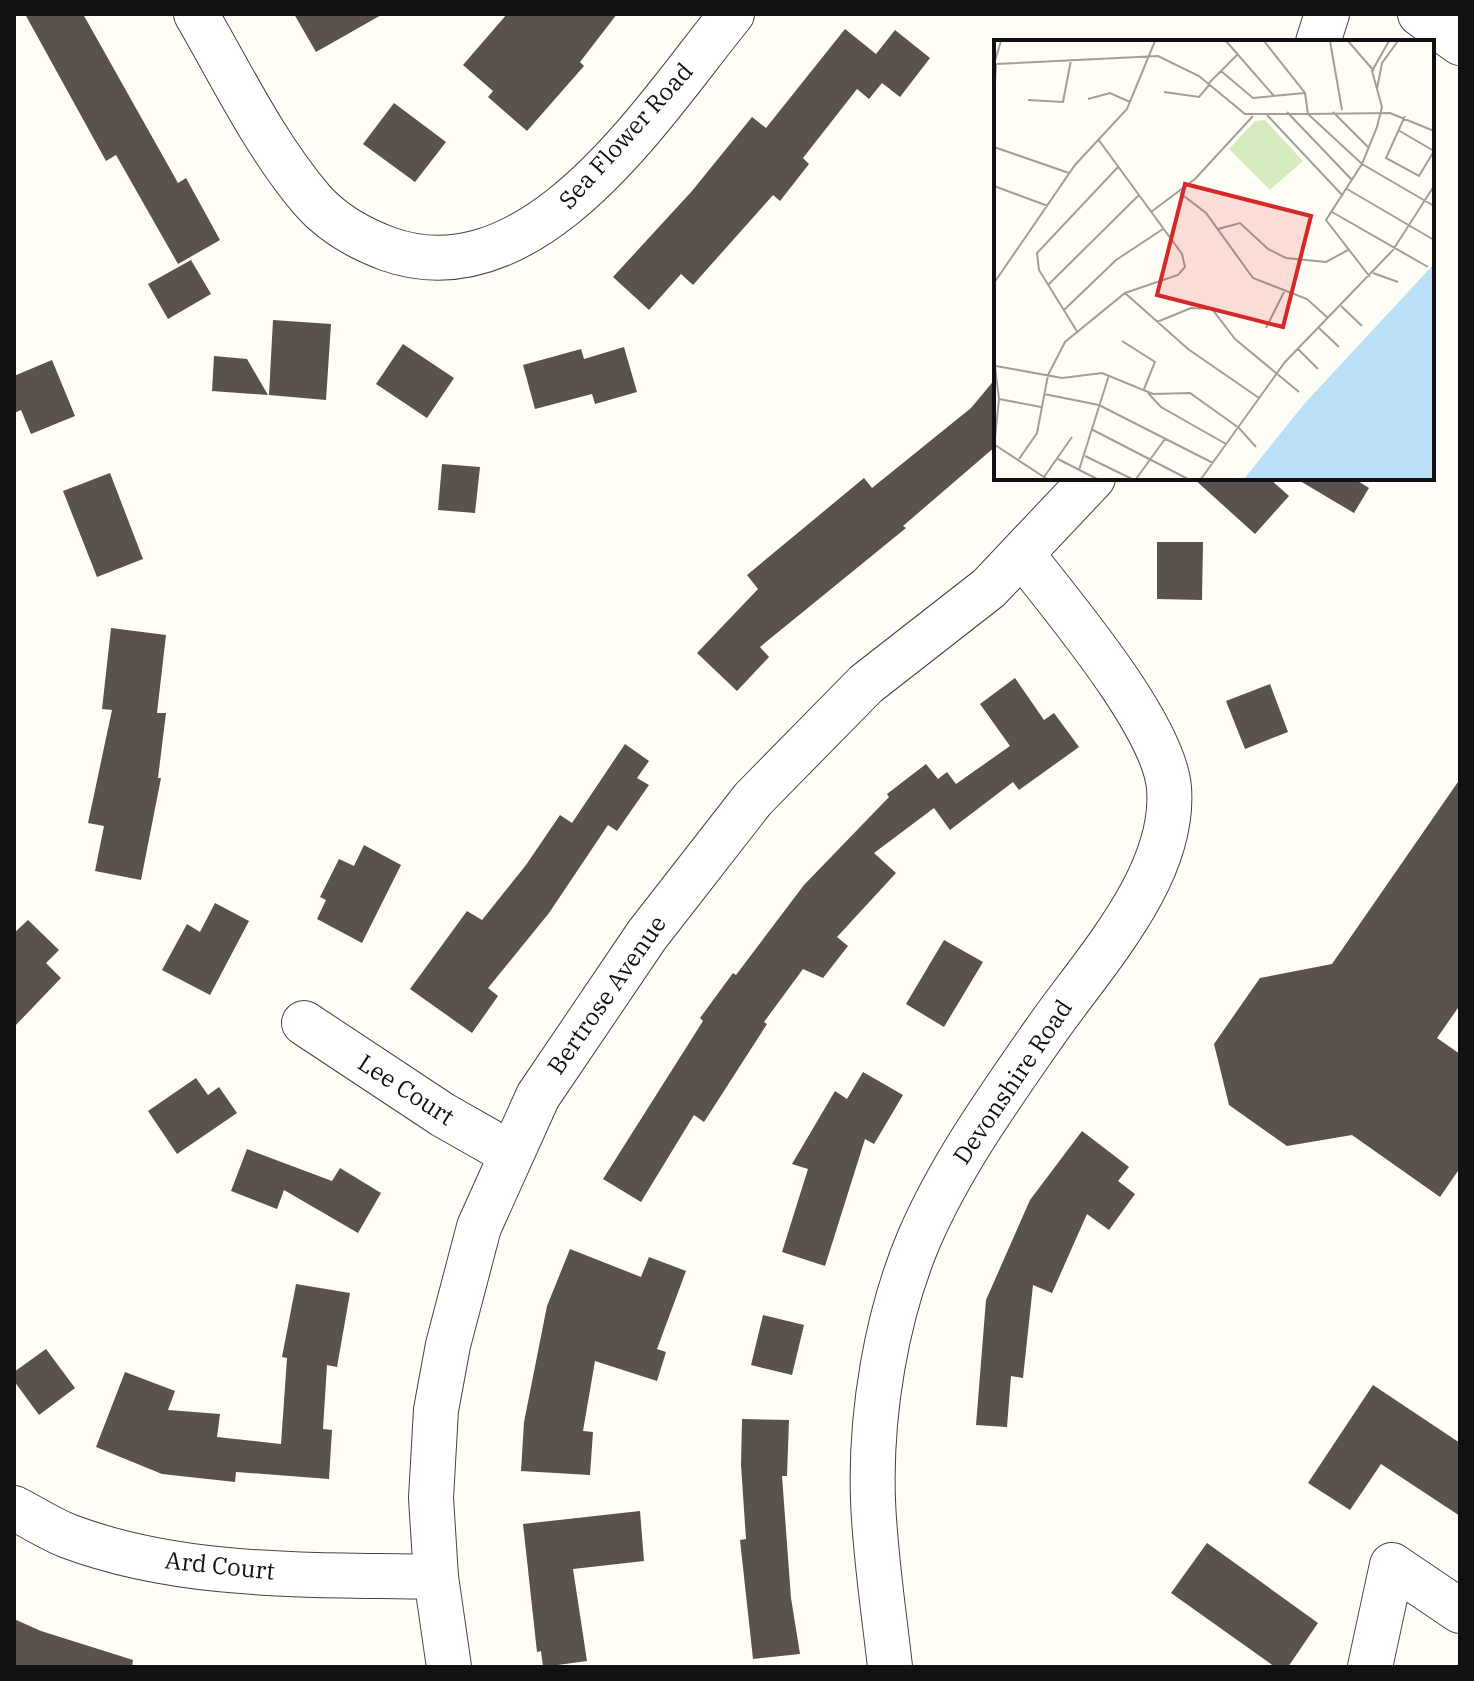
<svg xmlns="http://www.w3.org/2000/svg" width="1474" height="1681" viewBox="0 0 1474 1681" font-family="'IBM Plex Serif',serif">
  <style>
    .building { fill: #5a524d }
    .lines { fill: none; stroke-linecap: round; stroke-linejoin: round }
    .minor-casing { stroke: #444; stroke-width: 46 }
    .minor { stroke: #fff; stroke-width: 44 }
    .labels { text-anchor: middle; stroke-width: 8; stroke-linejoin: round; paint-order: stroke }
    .street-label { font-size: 24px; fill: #111; stroke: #fff }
    .inset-road { fill: none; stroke: #a09f9a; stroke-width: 2 }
    .view { fill: #d62828; fill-opacity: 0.15; stroke: #d62828; stroke-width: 4 }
    .inset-edge { fill: none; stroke: #111; stroke-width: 4 }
  </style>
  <rect width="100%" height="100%" fill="#fffdf5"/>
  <g class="building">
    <path d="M 25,14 L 83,14 L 178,183 L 186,178 L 220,240 L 178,264 L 116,155 L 106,161 Z"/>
    <path d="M 294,14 L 383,14 L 316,52 Z"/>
    <path d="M 507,14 L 617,14 L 580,62 L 584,66 L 527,131 L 488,97 L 493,91 L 463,65 Z"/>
    <path d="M 845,29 L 876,54 L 895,30 L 930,58 L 900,97 L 882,83 L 869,99 L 857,89 L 803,158 L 809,164 L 780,201 L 773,195 L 693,285 L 681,274 L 649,310 L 613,277 L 692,191 L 752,117 L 766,128 Z"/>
    <path d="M 394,103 L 446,142 L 415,182 L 363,144 Z"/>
    <path d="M 191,260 L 211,294 L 168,319 L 148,284 Z"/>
    <path d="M 273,320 L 331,324 L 326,400 L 269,395 Z"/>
    <path d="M 403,344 L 454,378 L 427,418 L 376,384 Z"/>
    <path d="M 624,347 L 637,392 L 595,404 L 592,394 L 535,409 L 523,365 L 581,349 L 584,359 Z"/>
    <path d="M 214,356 L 247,359 L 268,395 L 212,391 Z"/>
    <path d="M 52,360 L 75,416 L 31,434 L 21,410 L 14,413 L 14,376 Z"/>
    <path d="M 996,378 L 996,446 L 903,526 L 906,528 L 760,647 L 769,657 L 737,691 L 697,653 L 758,589 L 747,575 L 864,478 L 872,488 L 971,408 Z"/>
    <path d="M 442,464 L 480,467 L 475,513 L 438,510 Z"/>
    <path d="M 110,473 L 143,559 L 97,577 L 63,491 Z"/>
    <path d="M 1193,478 L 1269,478 L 1289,496 L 1255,534 Z"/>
    <path d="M 1295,478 L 1353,478 L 1369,488 L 1354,513 Z"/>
    <path d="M 1157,542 L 1203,542 L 1202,600 L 1157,599 Z"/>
    <path d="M 111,628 L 166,635 L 157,713 L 166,713 L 158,778 L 161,778 L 141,880 L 95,871 L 104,826 L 88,823 L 112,710 L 102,709 Z"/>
    <path d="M 1015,678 L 1044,720 L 1054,713 L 1079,747 L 1019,790 L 1013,782 L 950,830 L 934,808 L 874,853 L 896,873 L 837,937 L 848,946 L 823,978 L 803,969 L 764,1022 L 767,1024 L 704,1122 L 694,1115 L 641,1202 L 603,1179 L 703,1021 L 700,1018 L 733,973 L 736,975 L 804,885 L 889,797 L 887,794 L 926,764 L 938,779 L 947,772 L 956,784 L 1010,746 L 980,704 Z"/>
    <path d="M 1270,684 L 1288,732 L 1245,749 L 1226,701 Z"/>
    <path d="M 625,744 L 649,761 L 637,778 L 649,785 L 617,831 L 608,825 L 549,913 L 488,988 L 498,996 L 472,1033 L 410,989 L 467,911 L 482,920 L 526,865 L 560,815 L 572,823 Z"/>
    <path d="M 1460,779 L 1460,1005 L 1437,1038 L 1460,1054 L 1460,1168 L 1440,1197 L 1352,1135 L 1287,1146 L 1229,1105 L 1214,1044 L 1260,978 L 1332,964 Z"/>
    <path d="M 364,845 L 401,865 L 362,943 L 317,919 L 326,900 L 320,897 L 339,859 L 354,866 Z"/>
    <path d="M 215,903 L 249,921 L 210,995 L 162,970 L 187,924 L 200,932 Z"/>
    <path d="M 28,920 L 59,950 L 46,963 L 61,978 L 14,1027 L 14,933 Z"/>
    <path d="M 944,940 L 983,962 L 944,1027 L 906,1004 Z"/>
    <path d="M 863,1072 L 903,1095 L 874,1144 L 865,1139 L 825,1266 L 782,1252 L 808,1169 L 792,1164 L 835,1091 L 847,1099 Z"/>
    <path d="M 196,1078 L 208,1095 L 219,1087 L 237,1113 L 177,1154 L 148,1111 Z"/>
    <path d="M 1082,1131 L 1129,1167 L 1118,1181 L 1135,1194 L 1109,1230 L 1087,1214 L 1052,1293 L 1033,1285 L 1023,1378 L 1011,1376 L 1007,1427 L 976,1425 L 986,1300 L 1030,1200 Z"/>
    <path d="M 247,1149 L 332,1181 L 340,1168 L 381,1193 L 358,1233 L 284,1190 L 277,1209 L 231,1191 Z"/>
    <path d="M 570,1249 L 641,1277 L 649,1257 L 686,1271 L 657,1349 L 666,1352 L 657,1381 L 595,1361 L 583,1431 L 593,1432 L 590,1475 L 521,1471 L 524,1422 L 547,1306 Z"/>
    <path d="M 296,1284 L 350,1293 L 337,1367 L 327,1365 L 323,1429 L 332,1430 L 329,1479 L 236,1472 L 235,1482 L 162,1474 L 96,1447 L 125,1372 L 175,1391 L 168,1410 L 220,1414 L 217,1437 L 281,1444 L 287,1358 L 282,1357 Z"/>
    <path d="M 763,1315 L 804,1325 L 792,1375 L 751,1365 Z"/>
    <path d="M 46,1349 L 75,1388 L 39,1415 L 14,1381 L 14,1372 Z"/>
    <path d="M 1373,1385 L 1460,1443 L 1460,1516 L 1381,1464 L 1350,1510 L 1308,1483 Z"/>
    <path d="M 742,1419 L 789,1420 L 787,1476 L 782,1476 L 791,1598 L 800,1654 L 753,1659 L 740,1540 L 746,1539 L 741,1465 Z"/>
    <path d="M 640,1511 L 644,1561 L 573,1569 L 587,1661 L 543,1667 L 541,1651 L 537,1652 L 523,1524 Z"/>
    <path d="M 1207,1543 L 1318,1623 L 1288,1667 L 1275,1667 L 1171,1593 Z"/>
    <path d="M 14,1619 L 41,1631 L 133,1660 L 132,1667 L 14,1667 Z"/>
  </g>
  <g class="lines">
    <defs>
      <g id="minor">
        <path d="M 196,14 C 232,76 265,145 312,200 C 332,223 361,239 388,249 C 535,301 654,109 732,14"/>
        <path d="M 1420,14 L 1460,43"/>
        <path d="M 1318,42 L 1327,14"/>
        <path d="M 304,1023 L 443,1115 L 510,1153"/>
        <path d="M 14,1508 C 32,1517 50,1529 68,1536 C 185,1580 314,1574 436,1577"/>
        <path d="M 449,1667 L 436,1577 L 431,1498 L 436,1410 L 448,1345 L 479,1227 L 538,1096 L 647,935 L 753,799 L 866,684 L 989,588 L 1093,478"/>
        <path d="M 890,1667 C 884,1612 875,1556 873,1500 C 870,1415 886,1317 919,1239 C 951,1165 999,1098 1045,1032 C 1092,964 1176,877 1169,788 C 1164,725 1063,607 1022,554"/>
        <path d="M 1370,1667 L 1392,1565 L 1460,1611"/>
      </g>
    </defs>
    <use href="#minor" class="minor-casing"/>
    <use href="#minor" class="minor"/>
  </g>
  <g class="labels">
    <g class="street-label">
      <text transform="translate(626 136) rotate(-48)" y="8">Sea Flower Road</text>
      <text transform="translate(607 995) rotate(-55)" y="8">Bertrose Avenue</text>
      <text transform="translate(1013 1082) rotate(-56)" y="8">Devonshire Road</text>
      <text transform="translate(406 1090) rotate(33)" y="8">Lee Court</text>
      <text transform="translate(220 1566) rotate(6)" y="8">Ard Court</text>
    </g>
  </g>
  <g transform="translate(994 40)">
    <rect width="440" height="440" fill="#fffdf5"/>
    <path d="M 271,80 L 309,121 L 276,150 L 235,109 L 261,81 Z" fill="#d5ebbd"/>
    <path d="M 440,224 L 440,439 L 250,439 L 311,363 Z" fill="#b9e0f7"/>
    <path class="inset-road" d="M 232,1 L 280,56M 270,1 L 311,53 L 314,74M 336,1 L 348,70M 354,1 L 380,31M 0,24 L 7,1M 227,31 L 259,58 L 311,53M 215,43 L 243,15M 383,49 L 388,23 L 404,1M 170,52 L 205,57 L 216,44M 94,59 L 116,53 L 136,62M 34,60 L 69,62 L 77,20M 0,64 L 2,24 L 164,16 L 205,36 L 251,74 L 314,74 L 368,124 L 440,166M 293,72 L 358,140M 339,72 L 375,108M 314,74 L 396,73 L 440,91M 273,75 L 349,156M 411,76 L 392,118 L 425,136 L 440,111M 404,90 L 440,111M 0,107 L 75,133M 0,146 L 54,166M 353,149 L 440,200M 186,153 L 212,173 L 259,238 L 313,259 L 334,278M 157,172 L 201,139 L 259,76M 338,172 L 434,227M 224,189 L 246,183 L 274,209 L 292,218 L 332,222 L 354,210M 379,233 L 404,242M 376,237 L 332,180 L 368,124 L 383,87 L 388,67 L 378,31 L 395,1M 0,243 L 81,125 L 133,69 L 161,1M 54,245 L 145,155M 131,253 L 194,309 L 265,358M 347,266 L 368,286M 70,270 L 122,220 L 169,189M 163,282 L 197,268 L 218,269 L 241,299 L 305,352M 272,288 L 290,252M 325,288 L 345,307M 84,293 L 45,230 L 43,213 L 124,127M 128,301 L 161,322 L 150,349M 304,309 L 324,329M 0,319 L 5,359 L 0,408M 2,326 L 68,338 L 108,333 L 159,354 L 196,353 L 245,388 L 262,407M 154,353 L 167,367 L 232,404M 50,354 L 105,365 L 219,423M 5,359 L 47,367M 97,389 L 194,439M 1,405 L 53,439M 91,416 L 138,439M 25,419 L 43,393 L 54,335 L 71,302 L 131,253 L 184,235 L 191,227 L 188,214 L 104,99M 64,419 L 103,439M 85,430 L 115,335M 50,437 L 78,397M 142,439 L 171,399M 207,439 L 291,322 L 399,210 L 440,146"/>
    <path class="view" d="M 191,144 L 317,176 L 289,287 L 163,255 Z"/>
    <rect width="440" height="440" class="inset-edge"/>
  </g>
  <rect width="1474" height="1681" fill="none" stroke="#111111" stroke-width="32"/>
</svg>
